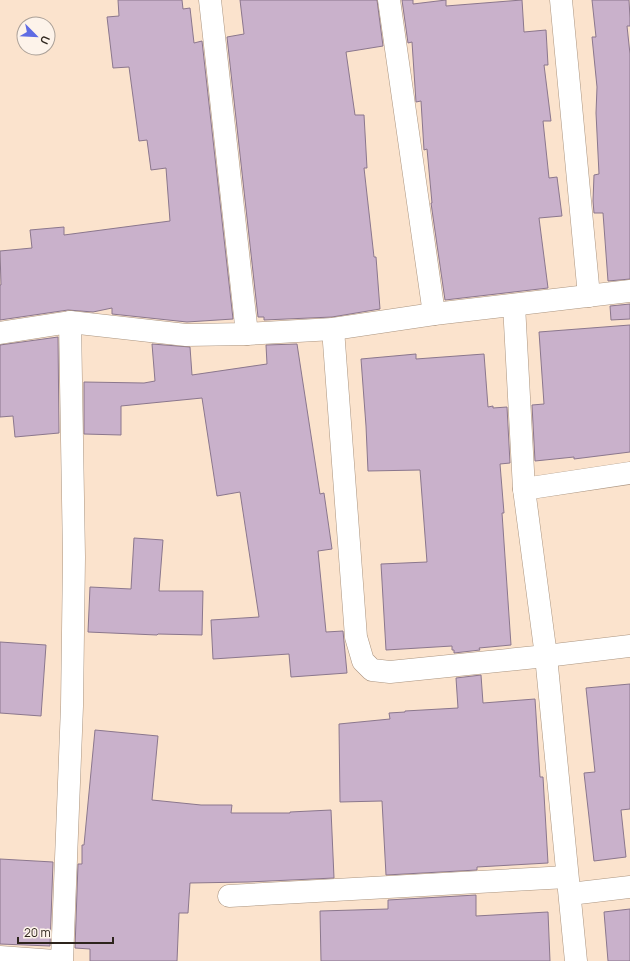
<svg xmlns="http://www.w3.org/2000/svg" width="630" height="961" viewBox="0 0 630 961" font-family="Manrope,sans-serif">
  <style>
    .building { fill: #c9b1cb; stroke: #8b778d }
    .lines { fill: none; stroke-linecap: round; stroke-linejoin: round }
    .street-casing { stroke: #ab9580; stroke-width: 23 }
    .street { stroke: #fff; stroke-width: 22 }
  </style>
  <rect width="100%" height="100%" fill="#fbe3cd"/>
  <g class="building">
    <path d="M 118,0 L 182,0 L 183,9 L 190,8 L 194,43 L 202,41 L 233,319 L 187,322 L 112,314 L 112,308 L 93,312 L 68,310 L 0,320 L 0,285 L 1,285 L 0,251 L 32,248 L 30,230 L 64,227 L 64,235 L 170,221 L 166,168 L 151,170 L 147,140 L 139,141 L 129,67 L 113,68 L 107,17 L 119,16 Z"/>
    <path d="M 240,0 L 377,0 L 383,46 L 346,52 L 355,115 L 364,115 L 367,168 L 364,168 L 374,257 L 376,257 L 380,309 L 332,317 L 264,320 L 264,317 L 258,317 L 227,37 L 244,34 Z"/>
    <path d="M 402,0 L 413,0 L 413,4 L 446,0 L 446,6 L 522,0 L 524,32 L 546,30 L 548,65 L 544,65 L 551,121 L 543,121 L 549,178 L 557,177 L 562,216 L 539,218 L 548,288 L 445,300 L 431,203 L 432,203 L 427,149 L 424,150 L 421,101 L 416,102 L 412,42 L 408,43 Z"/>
    <path d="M 592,0 L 629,0 L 630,18 L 630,26 L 627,26 L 630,54 L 630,279 L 608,281 L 603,213 L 594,213 L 593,201 L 594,175 L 599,174 L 596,113 L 597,87 L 592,37 L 596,37 Z"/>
    <path d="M 630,304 L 630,319 L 611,320 L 610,306 Z"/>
    <path d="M 630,325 L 630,452 L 574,459 L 574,457 L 535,461 L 532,405 L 544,404 L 539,332 Z"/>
    <path d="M 58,337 L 59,433 L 15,437 L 13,416 L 0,417 L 0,345 Z"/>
    <path d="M 152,344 L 190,347 L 192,375 L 267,364 L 266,345 L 297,344 L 320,494 L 324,493 L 332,549 L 318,551 L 326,632 L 343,631 L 347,673 L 291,677 L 289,654 L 213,659 L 211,620 L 259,617 L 240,492 L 217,496 L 202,398 L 121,406 L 121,435 L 84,434 L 84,382 L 144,383 L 155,381 Z"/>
    <path d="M 416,354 L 416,359 L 484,354 L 488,407 L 493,406 L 493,408 L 507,407 L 510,463 L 500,464 L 504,513 L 502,513 L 511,645 L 479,648 L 480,650 L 454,653 L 454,650 L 452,650 L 452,646 L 386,650 L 381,564 L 427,562 L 420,470 L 368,471 L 366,426 L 361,359 Z"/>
    <path d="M 134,538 L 163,540 L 159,591 L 203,591 L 202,635 L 158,634 L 157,635 L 88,632 L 90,587 L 131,589 Z"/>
    <path d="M 0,642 L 46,645 L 41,716 L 0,713 Z"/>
    <path d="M 481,675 L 483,703 L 535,699 L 540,777 L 543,777 L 548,863 L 477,867 L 477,870 L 386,875 L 382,801 L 340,802 L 339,724 L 390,719 L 389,713 L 405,712 L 405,711 L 458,708 L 456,678 Z"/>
    <path d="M 630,684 L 630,809 L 621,810 L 626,857 L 594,861 L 584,773 L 595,772 L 586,688 Z"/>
    <path d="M 95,730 L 158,736 L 152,800 L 201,805 L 232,805 L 231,813 L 290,813 L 290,812 L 331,810 L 334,878 L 248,882 L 190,883 L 188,913 L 179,913 L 177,961 L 90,961 L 90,949 L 75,948 L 78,864 L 82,864 L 82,845 L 84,845 Z"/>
    <path d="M 0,859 L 53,862 L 50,946 L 0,944 Z"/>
    <path d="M 476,895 L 476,916 L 548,912 L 550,961 L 321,961 L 320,911 L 388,909 L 388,900 Z"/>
    <path d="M 630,909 L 630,961 L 608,961 L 604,912 Z"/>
  </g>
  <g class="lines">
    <defs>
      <g id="street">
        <path d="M 210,0 L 247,334"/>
        <path d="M 389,0 L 434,314"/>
        <path d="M 561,0 L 589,296"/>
        <path d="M 514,305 L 524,489 L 546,656 L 576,961"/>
        <path d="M 333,329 L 356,637 L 363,661 L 372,670 L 390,672 L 546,656 L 630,646"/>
        <path d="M 0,333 L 70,322 L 186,335 L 247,334 L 333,329 L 434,314 L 630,291"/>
        <path d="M 524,489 L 630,473"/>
        <path d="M 570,894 L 630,887"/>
        <path d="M 229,896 L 567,877"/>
        <path d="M 0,957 L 55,961"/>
        <path d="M 62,961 L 72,706 L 74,557 L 70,322"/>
      </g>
    </defs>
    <use href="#street" class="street-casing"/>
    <use href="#street" class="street"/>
  </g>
  <g transform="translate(36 36) rotate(114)"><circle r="19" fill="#fdf3ea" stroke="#aaa098"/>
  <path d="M0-3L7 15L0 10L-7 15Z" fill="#5f6be3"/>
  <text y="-6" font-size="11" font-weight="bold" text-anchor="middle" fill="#2d241c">U</text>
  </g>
  <path d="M18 937v6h95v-6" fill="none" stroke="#2d241c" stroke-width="2"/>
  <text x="24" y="937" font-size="12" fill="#2d241c" stroke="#fdf3ea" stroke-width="3" paint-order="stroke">20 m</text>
</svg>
